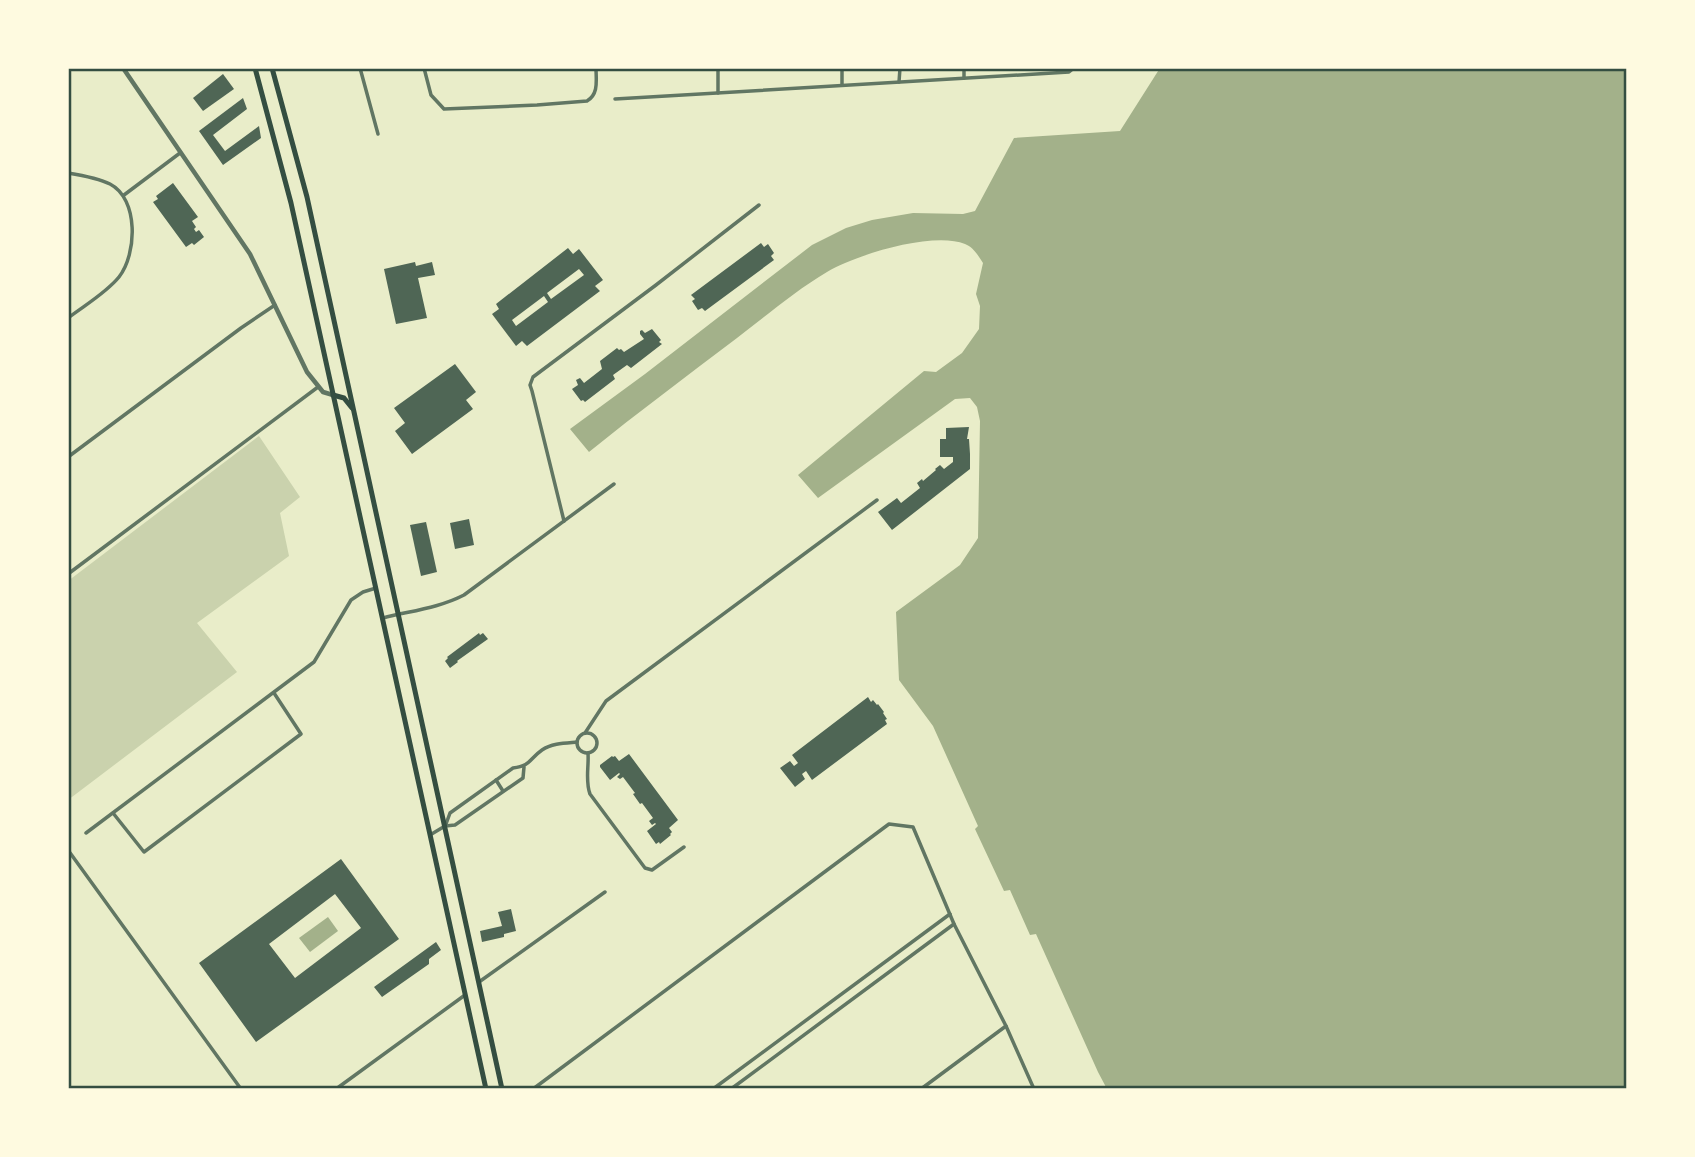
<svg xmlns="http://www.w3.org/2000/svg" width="1695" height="1157" viewBox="0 0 1695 1157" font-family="'Asap Condensed',sans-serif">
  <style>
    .green { fill: #cad2ad }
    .water { fill: #a3b18a }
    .building { fill: #4f6655; fill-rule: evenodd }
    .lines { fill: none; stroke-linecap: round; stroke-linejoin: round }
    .minor { stroke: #617663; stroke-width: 3.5 }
    .tertiary { stroke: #617663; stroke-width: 4.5 }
    .primary { stroke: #344e41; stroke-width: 5 }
    .neatline { fill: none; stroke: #344e41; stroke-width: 2.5 }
  </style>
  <rect width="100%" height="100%" fill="#e9edc9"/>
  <path class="green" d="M 259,436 L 300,497 L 280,513 L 289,556 L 197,623 L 237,672 L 68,800 L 68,581 Z"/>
  <g class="water">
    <path d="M 1160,68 L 1627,68 L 1627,1089 L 1107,1089 L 1098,1072 L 1036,934 L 1030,935 L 1010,890 L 1004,891 L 975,829 L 978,826 L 933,726 L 899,680 L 896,612 L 960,565 L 978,538 L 980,421 L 977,407 L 970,398 L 955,399 L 818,498 L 798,475 L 924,371 L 936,372 L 962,353 L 979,329 L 980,306 L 976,294 L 983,263 C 978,255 973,247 965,244 C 933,231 855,255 827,272 C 795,291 766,316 737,338 C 687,376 637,413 589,452 L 570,429 L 645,374 L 812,245 L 846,228 L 872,220 L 913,213 L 963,214 L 975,211 L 1014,138 L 1120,131 Z"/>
    <path d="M 328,917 L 338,931 L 310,952 L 299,938 Z"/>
  </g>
  <g class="building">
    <path d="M 223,74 L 234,89 L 203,111 L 193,98 Z"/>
    <path d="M 243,98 L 247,109 L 213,135 L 225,151 L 259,126 L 261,138 L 223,165 L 199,131 Z"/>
    <path d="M 173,183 L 198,217 L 192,221 L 196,227 L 194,229 L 196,232 L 199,230 L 204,237 L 194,245 L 192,243 L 186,247 L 153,202 L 158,199 L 156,196 Z"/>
    <path d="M 761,243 L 764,247 L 768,244 L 774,253 L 771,256 L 774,260 L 705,311 L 702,308 L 698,310 L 692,301 L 695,299 L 691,295 Z"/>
    <path d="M 568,248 L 573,254 L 579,249 L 603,280 L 595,286 L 600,291 L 527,346 L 522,341 L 516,346 L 492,314 L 499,309 L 496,304 ZM 579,269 L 584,275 L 551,299 L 547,293 ZM 544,296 L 548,302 L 516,326 L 512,320 Z"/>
    <path d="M 415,262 L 416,266 L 432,262 L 435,275 L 418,278 L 427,318 L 396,324 L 384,269 Z"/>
    <path d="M 652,329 L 661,340 L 659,342 L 662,344 L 631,368 L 627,365 L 613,375 L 615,379 L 585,402 L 583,400 L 581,401 L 572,389 L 578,385 L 576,380 L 580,378 L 584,383 L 602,369 L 600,361 L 617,348 L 619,350 L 621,349 L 624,352 L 644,339 L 640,334 L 640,331 L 642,330 L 645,333 Z"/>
    <path d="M 455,364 L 476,392 L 466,400 L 473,409 L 412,454 L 395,431 L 405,423 L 394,408 Z"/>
    <path d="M 969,427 L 967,439 L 969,439 L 970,454 L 970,469 L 892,530 L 878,512 L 897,498 L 901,503 L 920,488 L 917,483 L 922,479 L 923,481 L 936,470 L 935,469 L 940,465 L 944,469 L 953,462 L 953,457 L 940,457 L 940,439 L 946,439 L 946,428 Z"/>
    <path d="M 469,519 L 474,545 L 455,549 L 450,523 Z"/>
    <path d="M 426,522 L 437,572 L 421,576 L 410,525 Z"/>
    <path d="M 479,633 L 480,635 L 483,633 L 488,639 L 457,661 L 458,662 L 450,668 L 445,661 L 448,658 L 447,657 Z"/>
    <path d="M 868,697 L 871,702 L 873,700 L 877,705 L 878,704 L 884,712 L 883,713 L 887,719 L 885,720 L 887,724 L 812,780 L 806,771 L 802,774 L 805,779 L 795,787 L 780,768 L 790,761 L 794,766 L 798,763 L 792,755 Z"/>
    <path d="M 629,754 L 678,820 L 669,828 L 672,832 L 670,834 L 671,835 L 660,844 L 659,842 L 656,844 L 647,831 L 656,824 L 655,823 L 652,825 L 649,821 L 653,818 L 642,803 L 640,804 L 633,794 L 635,793 L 623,777 L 620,779 L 617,777 L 620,774 L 619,773 L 610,780 L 600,767 L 600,765 L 612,756 L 613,757 L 615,756 L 619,761 Z"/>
    <path d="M 341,859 L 399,939 L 256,1042 L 199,963 ZM 335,894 L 361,928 L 295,978 L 269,944 Z"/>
    <path d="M 511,909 L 516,931 L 504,934 L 504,937 L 482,942 L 480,931 L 502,926 L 498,912 Z"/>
    <path d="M 436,942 L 441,950 L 429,959 L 429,964 L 382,997 L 374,987 Z"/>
  </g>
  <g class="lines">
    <g class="minor">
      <path d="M 360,68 L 378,134"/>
      <path d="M 424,68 L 431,95 L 444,109 L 537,105 L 587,101 C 599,94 596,80 596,68"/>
      <path d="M 718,68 L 718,93"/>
      <path d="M 842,68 L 842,85"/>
      <path d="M 964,68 L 964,78"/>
      <path d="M 899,82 L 900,68"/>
      <path d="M 615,99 L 1069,72 L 1074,68"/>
      <path d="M 68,173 C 80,175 100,179 110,184 C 139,199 137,254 119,277 C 106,293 85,305 68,318"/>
      <path d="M 124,195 L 180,153"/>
      <path d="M 68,457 L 241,328 L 275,305"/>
      <path d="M 564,521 L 532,391 L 530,385 L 533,377 L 656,285 L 759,205"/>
      <path d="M 68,574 L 318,387"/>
      <path d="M 383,618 C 410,611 439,608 464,595 L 614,484"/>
      <path d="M 585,733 L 606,701 L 877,500"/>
      <circle cx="587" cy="743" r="10"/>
      <path d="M 588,753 C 589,767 585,781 590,794 L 645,868 L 652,870 L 684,847"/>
      <path d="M 496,780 L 503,791"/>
      <path d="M 113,813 L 144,852 L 301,734 L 274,693"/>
      <path d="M 446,824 L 450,813 L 513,768 C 531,766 529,759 542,750 C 552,743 566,743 577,742"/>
      <path d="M 86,833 L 314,662 L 351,600 L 363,592 L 376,588"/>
      <path d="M 430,835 L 445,826 L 455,825 L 523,778 L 524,767"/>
      <path d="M 68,850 L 241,1089"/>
      <path d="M 479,982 L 605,892"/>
      <path d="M 336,1089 L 465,995"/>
      <path d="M 533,1089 L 889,824 L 913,827 L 954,924 L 1006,1026 L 1034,1089"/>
      <path d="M 713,1089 L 950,914"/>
      <path d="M 731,1089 L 954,924"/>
      <path d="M 921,1089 L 1006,1026"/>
    </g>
    <path class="tertiary" d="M 123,68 L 250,254 L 307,372 L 323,392 L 333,395"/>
    <g class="primary">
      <path d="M 255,68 L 291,203 L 486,1089"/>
      <path d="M 272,68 L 307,197 L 502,1089"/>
      <path d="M 333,395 L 344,398 L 352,408"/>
    </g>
  </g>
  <rect width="1695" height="1157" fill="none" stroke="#fefae0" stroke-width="140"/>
  <rect x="70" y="70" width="1555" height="1017" class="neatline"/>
</svg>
